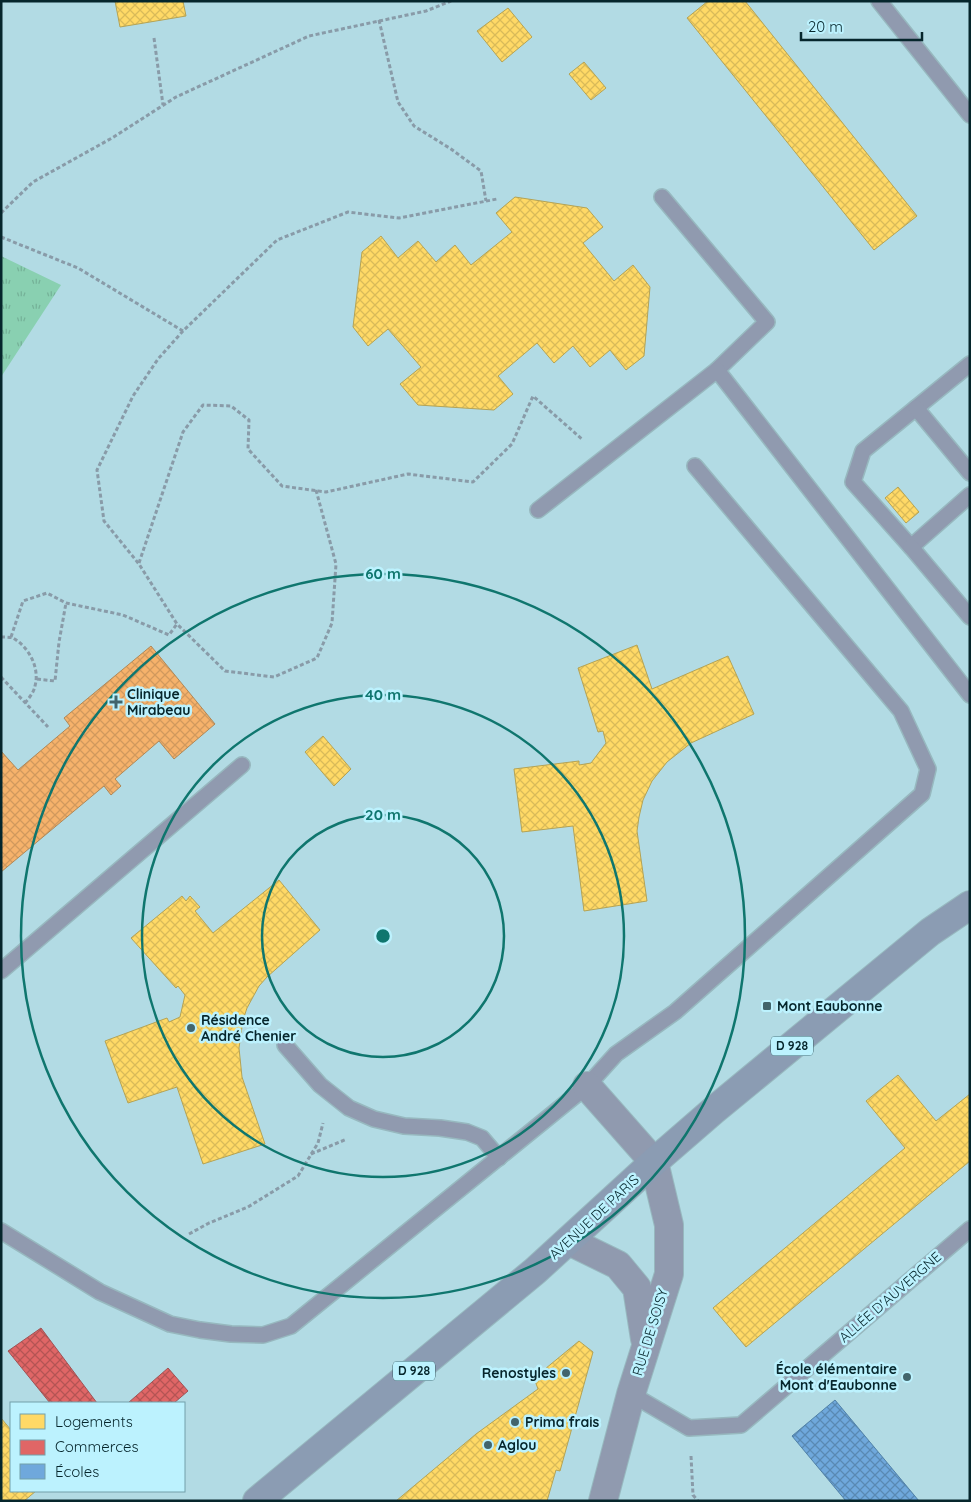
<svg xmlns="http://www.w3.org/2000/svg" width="971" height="1502" viewBox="0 0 971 1502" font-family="Quicksand,sans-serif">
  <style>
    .grass { fill: url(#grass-tufts) }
    .homes { fill: url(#homes-cross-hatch); stroke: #b4a355 }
    .shops { fill: url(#shops-cross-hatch); stroke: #9f5355 }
    .schools { fill: url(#schools-cross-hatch); stroke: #5081a7 }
    .health { fill: url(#health-cross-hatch); stroke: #ae8858 }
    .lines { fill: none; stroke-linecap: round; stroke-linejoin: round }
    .service-casing { stroke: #97b8bf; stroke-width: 18 }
    .minor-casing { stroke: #97b8bf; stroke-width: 30 }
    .primary-casing { stroke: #97b8bf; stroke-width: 30 }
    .path { stroke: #899ba8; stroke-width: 3; stroke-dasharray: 4 2.5; stroke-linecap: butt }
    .service { stroke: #909aaf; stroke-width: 15 }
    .minor { stroke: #909aaf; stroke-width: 28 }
    .primary { stroke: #8b9cb3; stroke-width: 28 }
    .ring { fill: none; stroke: #0f766e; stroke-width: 2.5 }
    .poi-dot { fill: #42656c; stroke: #bcf2fe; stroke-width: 2 }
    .labels { text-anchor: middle; stroke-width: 5; stroke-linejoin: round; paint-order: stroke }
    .shield { fill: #bcf2fe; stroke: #3d636b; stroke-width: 1 }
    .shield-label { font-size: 12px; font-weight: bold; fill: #06262c }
    .poi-label { font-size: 14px; font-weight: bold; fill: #06262c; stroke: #bcf2fe; text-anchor: start }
    .street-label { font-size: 14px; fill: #06262c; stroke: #bcf2fe }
    .centre { fill: #0f766e; stroke: #bcf2fe; stroke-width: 2.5 }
    .ring-label { font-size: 15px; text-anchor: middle; font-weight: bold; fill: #0f766e; stroke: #bcf2fe; stroke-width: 5; stroke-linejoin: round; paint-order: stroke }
  </style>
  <defs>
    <pattern id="grass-tufts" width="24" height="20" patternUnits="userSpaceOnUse" patternTransform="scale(1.25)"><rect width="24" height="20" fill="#89d0b1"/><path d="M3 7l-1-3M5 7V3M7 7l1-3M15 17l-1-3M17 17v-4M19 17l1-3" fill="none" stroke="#75b298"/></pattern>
    <pattern id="homes-cross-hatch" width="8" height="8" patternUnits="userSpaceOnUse" patternTransform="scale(1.25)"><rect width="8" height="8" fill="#ffd966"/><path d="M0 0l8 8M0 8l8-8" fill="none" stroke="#d9ba59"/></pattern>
    <pattern id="shops-cross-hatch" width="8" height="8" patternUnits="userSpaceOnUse" patternTransform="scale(1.25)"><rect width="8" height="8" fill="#e06666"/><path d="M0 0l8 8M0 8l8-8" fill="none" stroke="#b45454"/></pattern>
    <pattern id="schools-cross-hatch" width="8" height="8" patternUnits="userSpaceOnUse" patternTransform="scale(1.25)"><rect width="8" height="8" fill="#6fa8dc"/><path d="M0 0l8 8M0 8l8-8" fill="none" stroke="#5989b3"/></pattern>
    <pattern id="health-cross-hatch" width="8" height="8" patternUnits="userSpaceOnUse" patternTransform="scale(1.25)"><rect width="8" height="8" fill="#f6b26b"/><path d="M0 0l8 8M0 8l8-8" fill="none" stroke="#d1995d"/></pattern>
  </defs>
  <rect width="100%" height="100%" fill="#b2dbe4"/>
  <path class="grass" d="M 1,256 L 61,285 L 1,377 Z"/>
  <g class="homes">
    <path d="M 115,1 L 183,1 L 186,16 L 120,27 Z"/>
    <path d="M 708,1 L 745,1 L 917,216 L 874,250 L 687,18 Z"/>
    <path d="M 508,8 L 532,37 L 502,62 L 477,31 Z"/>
    <path d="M 584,62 L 606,88 L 591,100 L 569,74 Z"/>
    <path d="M 515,197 L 587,208 L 603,227 L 583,243 L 614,281 L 633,265 L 650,287 L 644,356 L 626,370 L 610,350 L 590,367 L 573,346 L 554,363 L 537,343 L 498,376 L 513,394 L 494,410 L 418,405 L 400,384 L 421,367 L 388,329 L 368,346 L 353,327 L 362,252 L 381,236 L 398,258 L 418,241 L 436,262 L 455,245 L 471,265 L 512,232 L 496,213 Z"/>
    <path d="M 898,487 L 919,512 L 906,523 L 885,498 Z"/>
    <path d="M 637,645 L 652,689 L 728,656 L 754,714 L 691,743 L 667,762 L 652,781 L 643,800 L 639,817 L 637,831 L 647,901 L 584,911 L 573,826 L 522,832 L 514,769 L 579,761 L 579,765 L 591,763 L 606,743 L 603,731 L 598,732 L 578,668 Z"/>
    <path d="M 323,736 L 351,769 L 334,786 L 305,752 Z"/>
    <path d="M 279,880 L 320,930 L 267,977 L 259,986 L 247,1008 L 243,1020 L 239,1048 L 242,1077 L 265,1144 L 203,1164 L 177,1087 L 128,1103 L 105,1041 L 167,1018 L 169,1022 L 180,1017 L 185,995 L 178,986 L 176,988 L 131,938 L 182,896 L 186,901 L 190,896 L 200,907 L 195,911 L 213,933 Z"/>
    <path d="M 898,1075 L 936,1121 L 970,1094 L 970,1161 L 746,1347 L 713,1308 L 905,1148 L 866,1101 Z"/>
    <path d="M 579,1341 L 593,1352 L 560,1471 L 556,1470 L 547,1501 L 396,1501 L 476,1434 L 538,1389 L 534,1378 Z"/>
    <path d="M 1,1418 L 11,1430 L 11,1491 L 36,1491 L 24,1501 L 1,1501 Z"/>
  </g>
  <g class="shops">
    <path d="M 41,1328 L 97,1403 L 50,1403 L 8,1351 Z"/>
    <path d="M 168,1368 L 188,1391 L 174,1403 L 128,1403 Z"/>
  </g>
  <path class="schools" d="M 835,1400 L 919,1501 L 846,1501 L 792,1436 Z"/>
  <path class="health" d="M 151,646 L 215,724 L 174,759 L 159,741 L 115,779 L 121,786 L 111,795 L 104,786 L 1,872 L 1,751 L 18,770 L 70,726 L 64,718 Z"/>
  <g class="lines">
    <defs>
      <g id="service">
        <path d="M 879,1 L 970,115"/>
        <path d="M 662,197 L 767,322 L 717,370"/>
        <path d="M 970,364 L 863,451 L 853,482 L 911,547 L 970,495"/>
        <path d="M 916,408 L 970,473"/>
        <path d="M 538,510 L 717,370 L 970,695"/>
        <path d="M 911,547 L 970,617"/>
        <path d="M 1,971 L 242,765"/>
        <path d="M 285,1045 L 320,1085 L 349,1108 L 374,1119 L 404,1126 L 440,1128 L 467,1132 L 482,1138 L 499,1158"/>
        <path d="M 1,1231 L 100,1292 L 170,1324 L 200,1330 L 231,1334 L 263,1335 L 291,1326 L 587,1086 L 616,1054 L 675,1012 L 922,794 L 928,769 L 901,711 L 695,466"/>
        <path d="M 631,1394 L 689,1428 L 741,1425 L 970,1229"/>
      </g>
      <g id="minor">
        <path d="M 587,1086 L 654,1162 L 669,1225 L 669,1274 L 631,1394 L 603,1501"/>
        <path d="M 569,1241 L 618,1265 L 637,1288 L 645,1339"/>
      </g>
      <path id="primary" d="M 257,1501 L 535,1271 L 654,1162 L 714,1110 L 930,932 L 970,905"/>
    </defs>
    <use href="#service" class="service-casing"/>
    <use href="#minor" class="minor-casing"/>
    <use href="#primary" class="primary-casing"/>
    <g class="path">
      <path d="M 379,20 L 398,102 L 414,126 L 451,149 L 481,171 L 486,201"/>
      <path d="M 154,38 L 163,105"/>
      <path d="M 1,213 L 33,182 L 112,138 L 176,97 L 309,36 L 426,11 L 451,1"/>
      <path d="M 1,237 L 78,268 L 183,331"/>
      <path d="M 316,490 L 336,564 L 332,623 L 317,658 L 274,677 L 225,671 L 177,624 L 139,564 L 104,521 L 97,470 L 133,396 L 158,359 L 183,331 L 277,240 L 348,212 L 399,218 L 497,199"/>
      <path d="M 139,563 L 183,432 L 203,405 L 231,406 L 249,420 L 248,449 L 282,486 L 326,492 L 408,474 L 473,482 L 512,444 L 533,396 L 583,440"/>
      <path d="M 1,637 C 5,637 10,637 13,638 C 29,647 40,668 35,686 C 34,692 29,698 25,703"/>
      <path d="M 11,637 L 23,601 L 47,593 L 66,603 L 123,615 L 169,635 L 177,624"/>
      <path d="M 1,677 L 48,727"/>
      <path d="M 37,679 L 55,681 L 59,642 L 66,603"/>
      <path d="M 311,1154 L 347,1139"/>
      <path d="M 189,1234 L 209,1223 L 248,1207 L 298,1176 L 318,1143 L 323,1123"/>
      <path d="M 691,1456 L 693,1495 L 698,1501"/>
    </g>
    <use href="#service" class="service"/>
    <use href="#minor" class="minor"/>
    <use href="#primary" class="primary"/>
  </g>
  <g class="ring">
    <circle cx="383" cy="936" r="121"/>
    <circle cx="383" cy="936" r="241"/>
    <circle cx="383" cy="936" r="362"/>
  </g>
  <g class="poi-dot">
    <path d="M113.5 694.5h5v5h5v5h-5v5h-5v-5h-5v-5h5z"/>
    <rect x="762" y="1001" width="10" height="10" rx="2.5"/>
    <circle cx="191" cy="1028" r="5"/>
    <circle cx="566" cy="1373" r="5"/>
    <circle cx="907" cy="1377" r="5"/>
    <circle cx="515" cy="1422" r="5"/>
    <circle cx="488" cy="1445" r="5"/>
  </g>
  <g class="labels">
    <g class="shield">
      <rect x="771" y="1036.5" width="42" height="19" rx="4"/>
      <rect x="393" y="1361.5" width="42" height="19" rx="4"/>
    </g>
    <g class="shield-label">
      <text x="792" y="1050">D 928</text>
      <text x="414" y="1375">D 928</text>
    </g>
    <g class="poi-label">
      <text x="127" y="699">Clinique<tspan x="127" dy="16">Mirabeau</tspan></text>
      <text x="777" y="1011">Mont Eaubonne</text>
      <text x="201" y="1025">Résidence<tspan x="201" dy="16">André Chenier</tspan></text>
      <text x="897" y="1374" text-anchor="end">École élémentaire<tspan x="897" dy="16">Mont d'Eaubonne</tspan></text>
      <text x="556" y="1378" text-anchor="end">Renostyles</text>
      <text x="525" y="1427">Prima frais</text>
      <text x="498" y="1450">Aglou</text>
    </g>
    <g class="street-label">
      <text transform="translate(594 1217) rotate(-43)" y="5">AVENUE DE PARIS</text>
      <text transform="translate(890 1297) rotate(-41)" y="5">ALLÉE D'AUVERGNE</text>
      <text transform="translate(650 1332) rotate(-73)" y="5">RUE DE SOISY</text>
    </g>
  </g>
  <circle cx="383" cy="936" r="8" class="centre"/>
  <g class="ring-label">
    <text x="383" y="579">60 m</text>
    <text x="383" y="700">40 m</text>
    <text x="383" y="820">20 m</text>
  </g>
  <rect width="971" height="1502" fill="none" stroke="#06262c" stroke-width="5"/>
  <rect x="10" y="1402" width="175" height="90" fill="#bcf2fe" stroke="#73a0aa"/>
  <rect x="20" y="1414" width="25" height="15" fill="#ffd966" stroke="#73a0aa"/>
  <text x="55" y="1427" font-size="15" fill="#06262c">Logements</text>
  <rect x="20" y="1440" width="25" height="15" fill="#e06666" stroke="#73a0aa"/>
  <text x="55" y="1452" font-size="15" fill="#06262c">Commerces</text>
  <rect x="20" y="1464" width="25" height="15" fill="#6fa8dc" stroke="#73a0aa"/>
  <text x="55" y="1477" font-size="15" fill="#06262c">Écoles</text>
  <path d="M801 32v8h121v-8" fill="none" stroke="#06262c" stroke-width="2.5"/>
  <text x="808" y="32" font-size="15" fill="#06262c" stroke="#bcf2fe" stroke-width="4" paint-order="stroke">20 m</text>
</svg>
